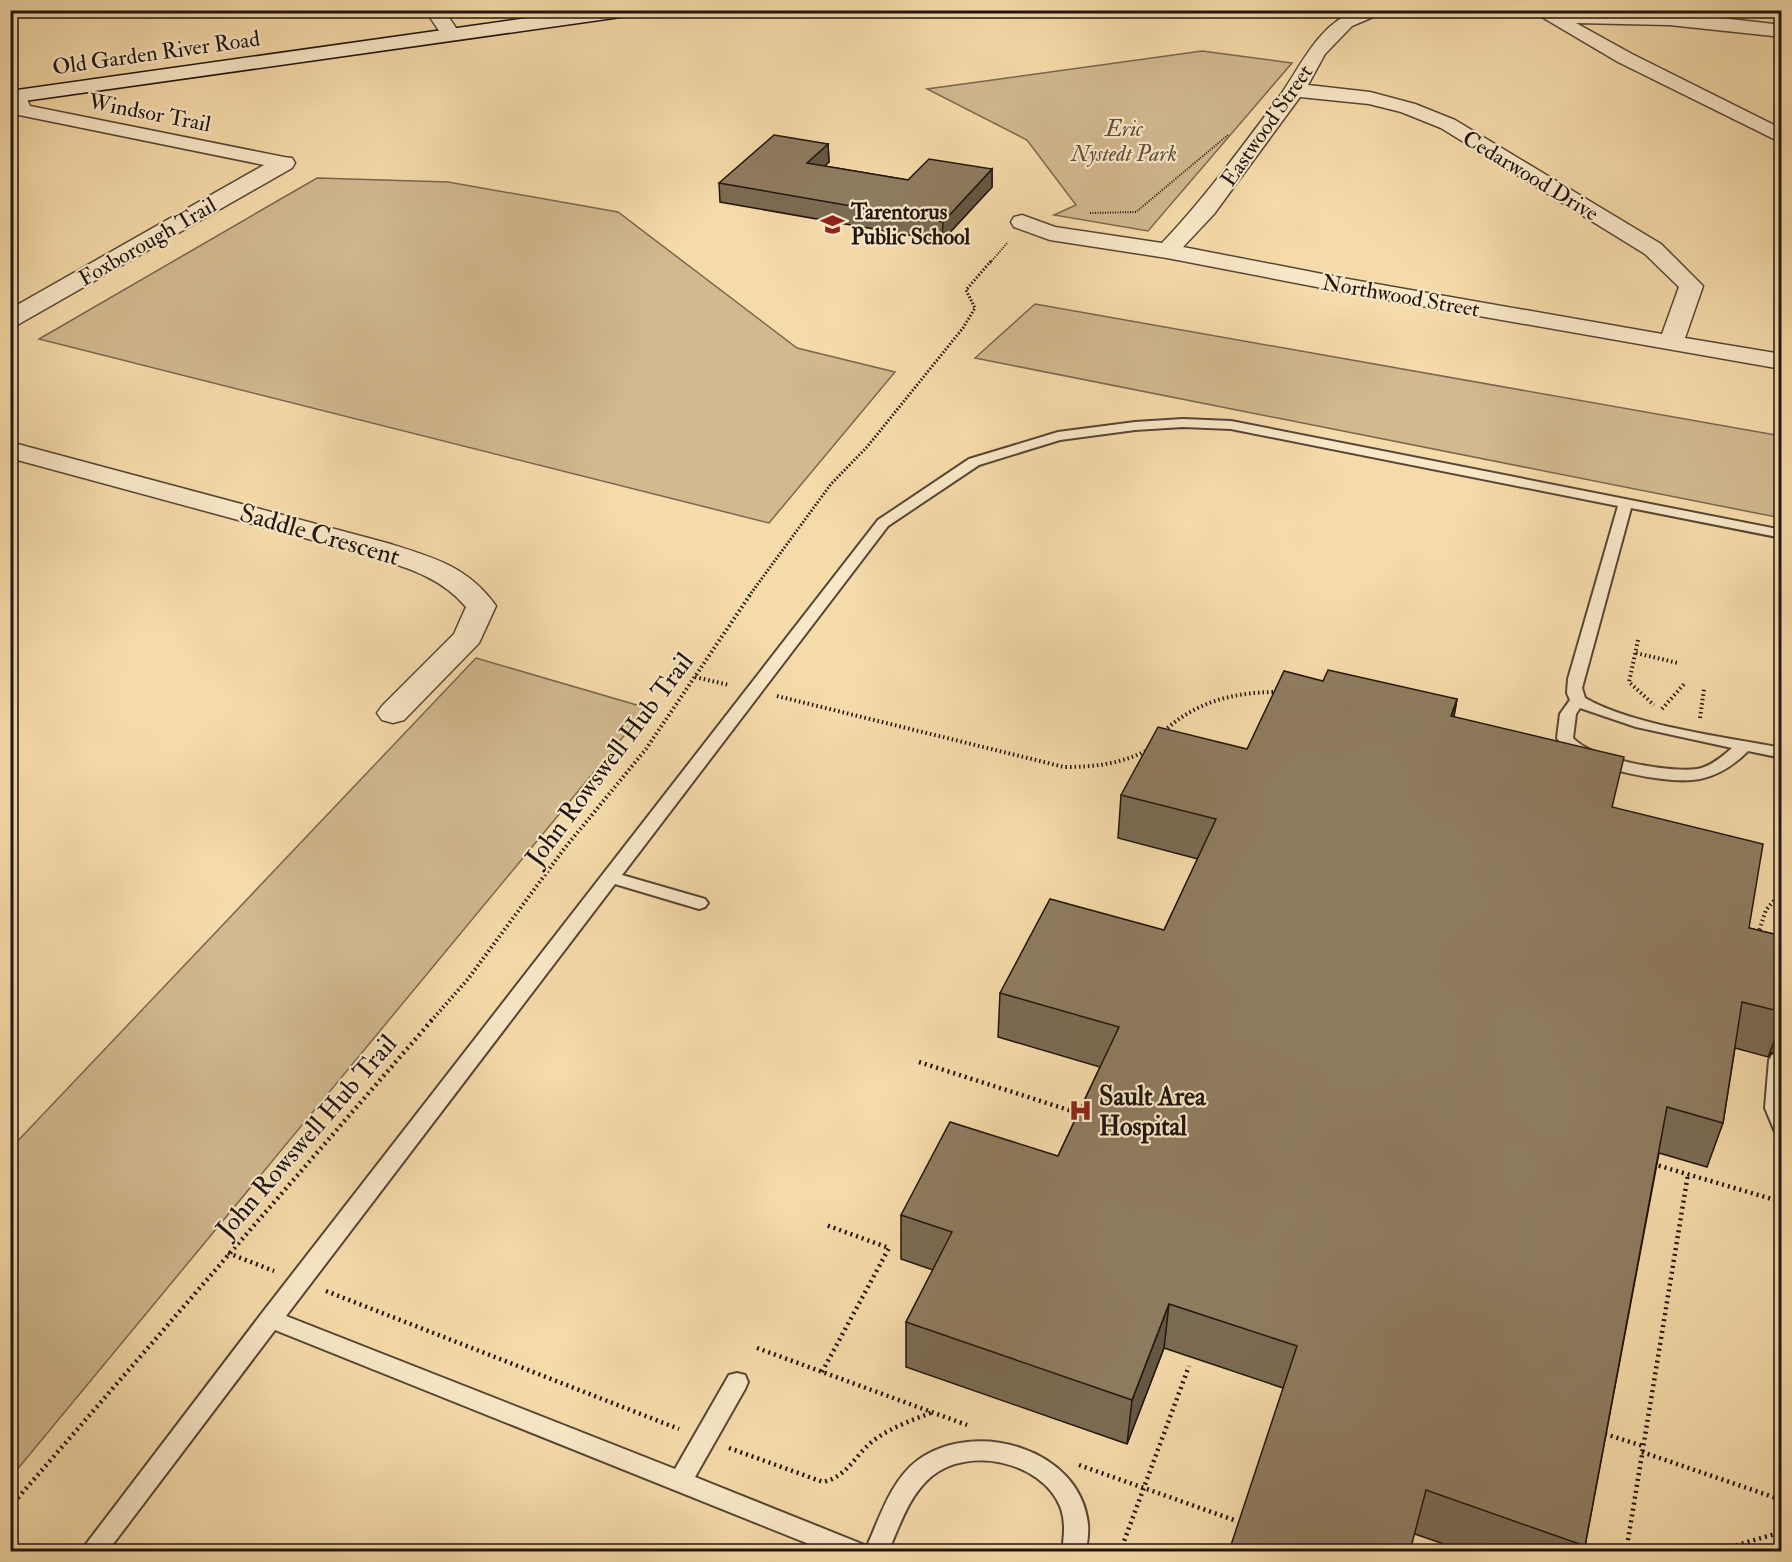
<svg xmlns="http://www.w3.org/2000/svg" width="1792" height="1562" viewBox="0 0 1792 1562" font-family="'IM FELL Double Pica',serif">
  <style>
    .green { fill: #d2b990; stroke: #796750; stroke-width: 1.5 }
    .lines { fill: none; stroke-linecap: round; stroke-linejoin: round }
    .lane-casing { stroke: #564636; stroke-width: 4 }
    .street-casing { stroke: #564636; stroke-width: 3 }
    .secondary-casing { stroke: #201510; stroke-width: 3 }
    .path-far3 { stroke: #201510; stroke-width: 2; stroke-dasharray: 1 1.5; stroke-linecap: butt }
    .path-far2 { stroke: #201510; stroke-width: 3; stroke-dasharray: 1.5 2; stroke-linecap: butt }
    .path-far1 { stroke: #201510; stroke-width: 4; stroke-dasharray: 1.5 3; stroke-linecap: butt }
    .path { stroke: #201510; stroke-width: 4.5; stroke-dasharray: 2 4; stroke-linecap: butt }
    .lane { fill: #f9e8c8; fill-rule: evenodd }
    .street { fill: #f9e8c8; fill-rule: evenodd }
    .secondary { fill: #f9e8c8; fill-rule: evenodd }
    .wall { fill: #7b6b53; stroke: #201510; stroke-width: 1.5 }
    .shaded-wall { fill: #645743; stroke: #201510; stroke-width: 1.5 }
    .building { fill: #8f7c60; stroke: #201510; stroke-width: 1.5 }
    .labels { text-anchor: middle; stroke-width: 4.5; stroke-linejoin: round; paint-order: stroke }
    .far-street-label { font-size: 22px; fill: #201510; stroke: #f9e8c8 }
    .far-park-label { font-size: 22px; font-style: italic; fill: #5e4e3d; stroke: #f9e8c8 }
    .far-poi-label { font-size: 22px; font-weight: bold; fill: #201510; stroke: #f9e8c8; text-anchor: start }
    .street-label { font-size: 26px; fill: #201510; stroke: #f9e8c8 }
    .poi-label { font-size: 26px; font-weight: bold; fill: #201510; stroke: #f9e8c8; text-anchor: start }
  </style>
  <rect width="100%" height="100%" fill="#f6dbaa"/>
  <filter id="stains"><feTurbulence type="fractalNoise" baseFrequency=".00333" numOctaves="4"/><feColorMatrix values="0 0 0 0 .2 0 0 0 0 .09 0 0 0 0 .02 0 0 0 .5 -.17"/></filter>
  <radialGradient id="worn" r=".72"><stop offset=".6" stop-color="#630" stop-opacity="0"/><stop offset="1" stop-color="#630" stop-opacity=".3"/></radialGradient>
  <g class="green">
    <path d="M 1202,51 L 1292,63 L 1148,231 L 1054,215 L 1076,205 L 1027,140 L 927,89 Z"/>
    <path d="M 317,178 L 448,182 L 618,212 L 797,348 L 895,372 L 769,523 L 39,339 Z"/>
    <path d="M 1035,304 L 1781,436 L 1781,518 L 975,358 Z"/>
    <path d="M 476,658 L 647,708 L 11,1477 L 11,1148 Z"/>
  </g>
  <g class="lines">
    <defs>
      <g id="lane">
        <path d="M 1183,419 L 1231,421 L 1782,530 L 1782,538 L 1631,508 L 1582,688 L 1585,698 C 1634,726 1725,737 1782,748 L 1782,758 L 1748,751 C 1734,765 1719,775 1700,779 C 1668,785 1597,769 1569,752 C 1564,748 1560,743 1557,738 L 1560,714 L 1570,700 L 1567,693 L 1568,679 L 1618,506 L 1231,429 L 1183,427 L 1135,430 L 1060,440 L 979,465 L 888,526 L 622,875 L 705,899 L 708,903 L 705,907 L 699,909 L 615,884 L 286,1316 L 675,1469 L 729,1375 L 737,1373 L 745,1375 L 748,1382 L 745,1389 L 695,1477 L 867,1546 C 880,1517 891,1480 918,1460 C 975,1419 1080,1448 1088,1524 C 1089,1533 1087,1543 1086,1552 L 1062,1552 C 1064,1536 1066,1521 1060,1506 C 1041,1461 968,1446 932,1476 C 909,1495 900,1525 888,1552 L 829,1552 L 275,1330 L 107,1552 L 80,1552 L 262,1313 L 878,520 L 969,459 L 1058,432 L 1135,422 ZM 1580,708 L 1636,727 L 1732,748 C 1722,757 1710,767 1697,769 C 1668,773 1592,759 1573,738 L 1576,714 Z"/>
        <path d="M 1779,1053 L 1782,1054 L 1782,1134 L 1775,1132 L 1765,1108 L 1769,1060 L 1772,1055 Z"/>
      </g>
      <g id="street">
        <path d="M 425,10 L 444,10 L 460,34 L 458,38 L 444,38 Z"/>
        <path d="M 1357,10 L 1383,10 L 1380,14 L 1352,26 L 1325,54 L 1308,85 L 1370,92 L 1415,104 L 1455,120 L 1661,244 L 1703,286 L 1685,338 L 1782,354 L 1782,369 L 1348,293 L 1167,258 L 1050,240 L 1014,227 L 1011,222 L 1014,217 L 1022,215 L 1055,227 L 1162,243 C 1203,200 1238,152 1274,104 C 1301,69 1313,28 1357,10 ZM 1300,97 L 1369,104 L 1401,112 L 1441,128 L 1645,254 L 1679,287 L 1662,334 L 1348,279 L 1183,247 L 1214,214 Z"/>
        <path d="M 1530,10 L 1553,10 L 1558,13 C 1633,8 1707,16 1782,25 L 1782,37 L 1669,25 L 1576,23 L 1632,54 L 1782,129 L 1782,143 L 1618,62 Z"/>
        <path d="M 17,90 L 24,92 L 30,106 L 284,157 L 292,158 L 295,163 L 292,168 L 19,324 L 10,326 L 10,309 L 264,165 L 14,114 L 10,109 L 10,92 Z"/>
        <path d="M 10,442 L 387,543 C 432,557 468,566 496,606 L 479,643 L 404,720 L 393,723 L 382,720 L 377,713 L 382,706 L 454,634 L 466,607 C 440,576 404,567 367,555 L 10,458 Z"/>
      </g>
      <path id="secondary" d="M 585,10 L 637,10 L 628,16 L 10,103 L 10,91 Z"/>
    </defs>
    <use href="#lane" class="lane-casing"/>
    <use href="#street" class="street-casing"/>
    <use href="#secondary" class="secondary-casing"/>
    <g class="path-far3">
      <path d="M 1090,213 L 1136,212 L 1228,135"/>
      <path d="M 990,263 L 1008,242"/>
    </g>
    <path class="path-far2" d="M 749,596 L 831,484 L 867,447 L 963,328 L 975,308 L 966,290 L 991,261"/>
    <g class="path-far1">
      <path d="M 1638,640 L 1629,682 L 1654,705"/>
      <path d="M 1636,653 L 1678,663"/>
      <path d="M 695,677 L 729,685"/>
      <path d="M 777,696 L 1064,767 C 1095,767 1120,764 1148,750"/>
      <path d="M 1662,709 L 1685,683"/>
      <path d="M 1700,718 L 1704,689"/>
      <path d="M 1164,731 C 1197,701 1235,692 1278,692"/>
      <path d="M 1758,934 L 1766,910 L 1782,891"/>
      <path d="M 431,1021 L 468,979 L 564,849 L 646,749 L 750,595"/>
    </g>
    <g class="path">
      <path d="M 919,1062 L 1081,1114"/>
      <path d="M 1653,1164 L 1782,1202"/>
      <path d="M 228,1253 L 274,1271"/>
      <path d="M 326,1291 L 679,1429"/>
      <path d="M 757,1348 L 967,1425"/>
      <path d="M 822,1372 L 889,1248 L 826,1225"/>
      <path d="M 1605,1434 L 1643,1446"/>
      <path d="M 729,1448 L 823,1482 C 848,1476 854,1456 873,1441 C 891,1427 913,1420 933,1412"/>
      <path d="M 1642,1452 L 1782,1500"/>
      <path d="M 1079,1465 L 1237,1521"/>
      <path d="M 10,1507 L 432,1020"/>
      <path d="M 1120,1552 L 1189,1366"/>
      <path d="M 1626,1552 L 1688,1174"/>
      <path d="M 1713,1552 L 1782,1532"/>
    </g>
    <use href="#lane" class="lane"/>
    <use href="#street" class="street"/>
    <use href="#secondary" class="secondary"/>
  </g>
  <g class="wall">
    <path d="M 828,144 L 829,162 L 824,166 L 908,180 L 992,169 L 992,187 L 942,241 L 720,202 L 719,183 Z"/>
    <path d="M 1323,681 L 1457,699 L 1454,717 L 1612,807 L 1749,928 L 1782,936 L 1782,1052 L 1780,1051 L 1771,1053 L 1768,1057 L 1735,1048 L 1723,1123 L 1707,1167 L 1659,1153 L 1585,1546 L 1583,1551 L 1464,1551 L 1415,1534 L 1283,1388 L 1164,1348 L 1127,1444 L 906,1367 L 906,1322 L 933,1270 L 901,1259 L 901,1215 L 1058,1156 L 1100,1067 L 998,1037 L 1000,993 L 1164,930 L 1198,859 L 1118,838 L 1121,795 L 1247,749 Z"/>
  </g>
  <g class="shaded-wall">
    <path d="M 828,144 L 829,162 L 808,182 L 807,163 Z"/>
    <path d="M 992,169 L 992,187 L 942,241 L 943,222 Z"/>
    <path d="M 1457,699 L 1449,741 L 1451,716 Z"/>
    <path d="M 1782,1021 L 1782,1046 L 1780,1051 L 1771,1053 L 1768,1057 Z"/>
    <path d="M 1169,1304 L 1164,1348 L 1127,1444 L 1132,1400 Z"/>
  </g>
  <g class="building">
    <path d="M 774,135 L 828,144 L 807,163 L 908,180 L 929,159 L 992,169 L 943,222 L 719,183 Z"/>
    <path d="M 1328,670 L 1457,699 L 1451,716 L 1624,757 L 1612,807 L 1763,844 L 1749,928 L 1782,936 L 1782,1012 L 1742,1002 L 1723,1123 L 1667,1107 L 1585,1546 L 1426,1490 L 1410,1551 L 1229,1551 L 1297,1346 L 1169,1304 L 1132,1400 L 906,1322 L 952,1232 L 901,1215 L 950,1122 L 1058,1156 L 1119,1027 L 1000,993 L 1050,899 L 1164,930 L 1216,819 L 1121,795 L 1158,727 L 1247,749 L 1284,671 L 1323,681 Z"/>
  </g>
  <defs>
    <symbol id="school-bare" viewBox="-9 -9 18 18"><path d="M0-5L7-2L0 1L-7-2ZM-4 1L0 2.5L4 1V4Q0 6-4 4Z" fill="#8f2418" stroke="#f9e8c8" stroke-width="2.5" paint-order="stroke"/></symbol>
    <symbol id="hospital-bare" viewBox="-9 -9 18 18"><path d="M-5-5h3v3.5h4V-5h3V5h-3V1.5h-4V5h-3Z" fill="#8f2418" stroke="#f9e8c8" stroke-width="2.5" paint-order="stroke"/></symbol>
  </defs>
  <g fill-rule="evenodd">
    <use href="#school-bare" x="816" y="208" width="33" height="33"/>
    <use href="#hospital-bare" x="1064" y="1094" width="33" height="33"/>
  </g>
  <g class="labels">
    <g class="far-street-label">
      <text transform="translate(156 52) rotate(-8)" y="8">Old Garden River Road</text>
      <text transform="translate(150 112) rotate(11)" y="8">Windsor Trail</text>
      <text transform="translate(1266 125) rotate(-55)" y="8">Eastwood Street</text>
      <text transform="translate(1531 175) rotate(31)" y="8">Cedarwood Drive</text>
      <text transform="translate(147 241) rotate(-30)" y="8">Foxborough Trail</text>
      <text transform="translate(1401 295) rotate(10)" y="8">Northwood Street</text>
    </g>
    <g class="far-park-label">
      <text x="1124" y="136">Eric<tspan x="1124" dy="25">Nystedt Park</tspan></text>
    </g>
    <g class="far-poi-label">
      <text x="851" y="219">Tarentorus<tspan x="851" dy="25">Public School</tspan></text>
    </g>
    <g class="street-label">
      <text transform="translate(320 534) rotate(16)" y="9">Saddle Crescent</text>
      <text transform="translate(609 759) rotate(-53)" y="9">John Rowswell Hub Trail</text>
      <text transform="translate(306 1136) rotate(-49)" y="9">John Rowswell Hub Trail</text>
    </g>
    <g class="poi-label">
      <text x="1099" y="1105">Sault Area<tspan x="1099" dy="30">Hospital</tspan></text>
    </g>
  </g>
  <rect width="1792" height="1562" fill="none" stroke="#f6dbaa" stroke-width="36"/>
  <rect x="12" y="12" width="1768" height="1538" fill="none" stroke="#201510" stroke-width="3"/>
  <rect x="18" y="18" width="1756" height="1526" fill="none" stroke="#201510" stroke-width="1.5"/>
  <rect width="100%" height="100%" filter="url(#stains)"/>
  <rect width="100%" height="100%" fill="url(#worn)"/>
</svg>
